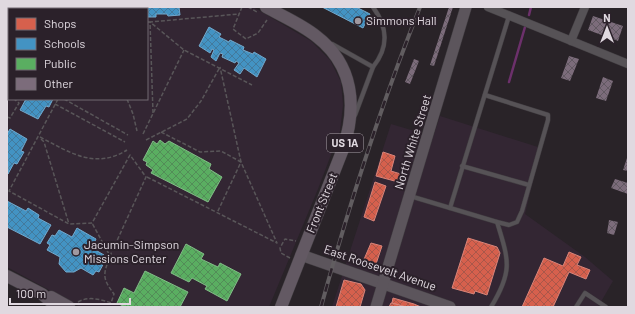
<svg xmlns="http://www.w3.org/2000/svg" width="635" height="314" viewBox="0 0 635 314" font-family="Barlow,sans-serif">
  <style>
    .built { fill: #332633; fill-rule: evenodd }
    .shops { fill: url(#shops-cross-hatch); stroke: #d98479 }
    .schools { fill: url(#schools-cross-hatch); stroke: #72a8cc }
    .public { fill: url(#public-cross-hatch); stroke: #82bb87 }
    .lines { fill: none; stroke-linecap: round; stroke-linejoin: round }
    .stream { stroke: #6c306b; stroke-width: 2.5 }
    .building { fill: url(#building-cross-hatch) }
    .lane-casing { stroke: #423e42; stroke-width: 5 }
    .street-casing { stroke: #423e42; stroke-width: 9 }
    .secondary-casing { stroke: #423e42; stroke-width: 12 }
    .primary-casing { stroke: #423e42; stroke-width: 13 }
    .path { stroke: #595659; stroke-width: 1.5; stroke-dasharray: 4 2; stroke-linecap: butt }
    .lane { stroke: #565256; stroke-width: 4 }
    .street { stroke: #565256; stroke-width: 8 }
    .secondary { stroke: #5c555c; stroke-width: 11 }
    .primary { stroke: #635963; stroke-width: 12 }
    .rail-casing { stroke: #615d60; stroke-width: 4 }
    .rail { stroke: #2b212a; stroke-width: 2.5; stroke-dasharray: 8; stroke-linecap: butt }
    .poi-dot { fill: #a099a0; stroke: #2b212a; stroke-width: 1.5 }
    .labels { text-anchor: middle; stroke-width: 4; stroke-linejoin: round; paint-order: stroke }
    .shield { fill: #2b212a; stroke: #aaa2a9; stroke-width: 1 }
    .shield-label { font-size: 11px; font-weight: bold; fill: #e0d9e0 }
    .poi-label { font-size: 12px; fill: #e0d9e0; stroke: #2b212a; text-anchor: start }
    .street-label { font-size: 12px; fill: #e0d9e0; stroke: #2b212a }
  </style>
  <defs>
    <pattern id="shops-cross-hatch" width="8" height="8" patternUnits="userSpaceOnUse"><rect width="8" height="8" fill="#d6604d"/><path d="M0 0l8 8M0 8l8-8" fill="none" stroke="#aa574a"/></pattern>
    <pattern id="schools-cross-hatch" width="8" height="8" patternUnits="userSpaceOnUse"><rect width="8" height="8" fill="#4393c3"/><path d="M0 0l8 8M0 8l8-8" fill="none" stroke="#437a9d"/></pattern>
    <pattern id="public-cross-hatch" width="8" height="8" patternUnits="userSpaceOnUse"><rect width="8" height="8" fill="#5aae61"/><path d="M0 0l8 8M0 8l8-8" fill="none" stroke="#538d58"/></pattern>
    <pattern id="building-cross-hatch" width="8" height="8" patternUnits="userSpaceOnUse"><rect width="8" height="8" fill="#7c6c7b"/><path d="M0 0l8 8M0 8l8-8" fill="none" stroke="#625962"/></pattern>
  </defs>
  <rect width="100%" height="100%" fill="#292328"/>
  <g class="built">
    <path d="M 7,7 L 253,7 L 311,41 L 330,60 L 341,82 L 343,105 L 340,131 L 318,189 L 269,307 L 80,307 L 7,267 ZM 9,9 L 147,9 L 147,99 L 9,99 Z"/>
    <path d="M 440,116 L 541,148 L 525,214 L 585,257 L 613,281 L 598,307 L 332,307 L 391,124 L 418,132 L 432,140 Z"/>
  </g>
  <g class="shops">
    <path d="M 383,152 L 395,156 L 391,171 L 404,175 L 402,183 L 376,176 Z"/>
    <path d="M 375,182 L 386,186 L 374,221 L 364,217 Z"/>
    <path d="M 468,238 L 497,247 L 500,253 L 487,295 L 475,291 L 474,294 L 452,288 Z"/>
    <path d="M 371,243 L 382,246 L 375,267 L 372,268 L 362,264 Z"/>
    <path d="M 569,252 L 581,257 L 577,265 L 590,270 L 586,279 L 569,272 L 553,307 L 522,307 L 544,258 L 563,266 Z"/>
    <path d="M 344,280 L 361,284 L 365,290 L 360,307 L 336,307 Z"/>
    <path d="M 393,298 L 414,304 L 421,307 L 406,307 L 392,303 Z"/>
    <path d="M 391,303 L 392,303 L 406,307 L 389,307 Z"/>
  </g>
  <g class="schools">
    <path d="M 35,7 L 74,7 L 77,9 L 34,9 Z"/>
    <path d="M 118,7 L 179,7 L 180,15 L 168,16 L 167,14 L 156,14 L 156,17 L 147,17 L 147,9 L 118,9 Z"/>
    <path d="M 322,7 L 356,7 L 370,14 L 363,28 Z"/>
    <path d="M 209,27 L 221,34 L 219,37 L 229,42 L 230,40 L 244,47 L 243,50 L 253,54 L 254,52 L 266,59 L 257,77 L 244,68 L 240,74 L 234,70 L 239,63 L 236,61 L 235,63 L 222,57 L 223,54 L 220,53 L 216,61 L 211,57 L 214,50 L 212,49 L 210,53 L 199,46 Z"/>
    <path d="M 26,99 L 53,99 L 49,107 L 46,106 L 38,119 L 20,110 Z"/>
    <path d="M 10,129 L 27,139 L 21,151 L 24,152 L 17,164 L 14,163 L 8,174 L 7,134 Z"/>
    <path d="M 7,201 L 26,211 L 28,208 L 39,215 L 38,218 L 51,225 L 40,244 L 7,227 Z"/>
    <path d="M 77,228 L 96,239 L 92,248 L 104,255 L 103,260 L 105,261 L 99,272 L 96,271 L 93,275 L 81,268 L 74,272 L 66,272 L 59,264 L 60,257 L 47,250 L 50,245 L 47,243 L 52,235 L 55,236 L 59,230 L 72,237 Z"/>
  </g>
  <g class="public">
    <path d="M 160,140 L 165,144 L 169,141 L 211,164 L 209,169 L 222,177 L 208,202 L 151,173 L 153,170 L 146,165 L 147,162 L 143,160 L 153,141 L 157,144 Z"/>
    <path d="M 186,244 L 204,254 L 201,259 L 218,267 L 220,263 L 241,274 L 227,301 L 205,289 L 207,286 L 192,278 L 189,282 L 171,273 Z"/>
    <path d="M 145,271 L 188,292 L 180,307 L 125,307 L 117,303 L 124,288 L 134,293 Z"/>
  </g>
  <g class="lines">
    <g class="stream">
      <path d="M 529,15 L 531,7"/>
      <path d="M 509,82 L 525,27"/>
    </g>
  </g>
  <g class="building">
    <path d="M 449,7 L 453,7 L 434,66 L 430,65 Z"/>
    <path d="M 593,16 L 623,26 L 618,41 L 588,30 Z"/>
    <path d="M 569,56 L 579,59 L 570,81 L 561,78 Z"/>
    <path d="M 414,59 L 419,61 L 410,84 L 405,82 Z"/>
    <path d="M 603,77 L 613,81 L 606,101 L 596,98 Z"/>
    <path d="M 628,155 L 628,171 L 623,170 Z"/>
    <path d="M 615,179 L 628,183 L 628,194 L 611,188 Z"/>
    <path d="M 609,220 L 618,222 L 614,235 L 607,233 Z"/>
  </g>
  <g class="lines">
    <defs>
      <g id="lane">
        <path d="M 373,7 C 388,28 389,47 373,67"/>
        <path d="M 332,44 L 373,67 L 355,115"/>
        <path d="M 7,70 L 9,69"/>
        <path d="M 7,82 L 9,84"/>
        <path d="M 462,166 L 529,185"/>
        <path d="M 410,196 L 497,222 L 509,225 L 517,222 L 522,211 L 548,120 L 548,115 L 485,95"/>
        <path d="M 450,208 L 509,16"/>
        <path d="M 491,307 C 513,271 509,261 497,222"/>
        <path d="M 576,307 L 585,293 L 606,307"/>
      </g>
      <g id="street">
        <path d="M 488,7 L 628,64"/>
        <path d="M 571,41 L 585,7"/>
      </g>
      <g id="secondary">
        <path d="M 301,255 L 450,307"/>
        <path d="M 376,307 L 466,7"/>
      </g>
      <g id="primary">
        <path d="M 266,7 C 282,16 301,24 316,36 C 354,65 357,107 343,149 L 281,307"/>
        <path d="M 7,276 L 42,294 L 57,307"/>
        <path d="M 51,297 L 69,307"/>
      </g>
    </defs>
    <use href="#lane" class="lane-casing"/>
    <use href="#street" class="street-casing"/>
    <use href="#secondary" class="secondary-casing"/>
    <use href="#primary" class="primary-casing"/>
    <g class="path">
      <path d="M 96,7 L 100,9"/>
      <path d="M 242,7 L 233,29 L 246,39 L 258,33 L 267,20"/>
      <path d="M 248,7 L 257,12"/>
      <path d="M 7,9 L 9,17"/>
      <path d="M 101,9 L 101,7"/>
      <path d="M 147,22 L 150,22 L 184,50 L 252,85"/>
      <path d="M 7,58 L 9,58"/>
      <path d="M 7,95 L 9,96"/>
      <path d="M 58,99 L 9,191 L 69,224 L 92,223 L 130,155 L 146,177 L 110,256 L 92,223"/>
      <path d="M 64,99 L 128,135"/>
      <path d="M 127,99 L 133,114 L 137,131"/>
      <path d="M 55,104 L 125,142"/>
      <path d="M 153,113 L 150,22 L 239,14"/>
      <path d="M 7,117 L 10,118 L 19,103 L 14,99"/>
      <path d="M 161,132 L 200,152 L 221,151 L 241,162 L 217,213"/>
      <path d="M 143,134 L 184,50"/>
      <path d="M 40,137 C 69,152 95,170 127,150"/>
      <path d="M 41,139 L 44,142 L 69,224"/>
      <path d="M 146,140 L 187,119 L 201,101 L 220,67"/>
      <path d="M 147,177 L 277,243 L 241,162 L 220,67"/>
      <path d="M 290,258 L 281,253 L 280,248 L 285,239 L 296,241"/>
      <path d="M 78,302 C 88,296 100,299 111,303 L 114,294 C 102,278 103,275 110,256"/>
    </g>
    <use href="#lane" class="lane"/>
    <use href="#street" class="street"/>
    <use href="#secondary" class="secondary"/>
    <use href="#primary" class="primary"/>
    <defs>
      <path id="rail" d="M 321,307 C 349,205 381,105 420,7"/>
    </defs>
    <use href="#rail" class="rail-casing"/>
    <use href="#rail" class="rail"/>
  </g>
  <g class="poi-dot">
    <circle cx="358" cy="21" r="4"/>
    <circle cx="76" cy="252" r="4"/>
  </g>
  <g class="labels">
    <rect class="shield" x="327" y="134" width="36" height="18" rx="3"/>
    <g class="shield-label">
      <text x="345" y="147">US 1A</text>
    </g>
    <g class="poi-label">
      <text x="366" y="25">Simmons Hall</text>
      <text x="84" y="249">Jacumin-Simpson<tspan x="84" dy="14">Missions Center</tspan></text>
    </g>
    <g class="street-label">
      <text transform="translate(413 142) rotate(-73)" y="4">North White Street</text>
      <text transform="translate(322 203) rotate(-68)" y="4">Front Street</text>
      <text transform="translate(380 268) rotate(19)" y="4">East Roosevelt Avenue</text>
    </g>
  </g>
  <rect width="635" height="314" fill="none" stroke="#e0d9e0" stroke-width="16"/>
  <rect x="8" y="8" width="140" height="92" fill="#2b212a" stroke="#736b73"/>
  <rect x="16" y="18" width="20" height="12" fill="#d6604d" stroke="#736b73"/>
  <text x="44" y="28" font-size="12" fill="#e0d9e0">Shops</text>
  <rect x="16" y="38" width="20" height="12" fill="#4393c3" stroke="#736b73"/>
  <text x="44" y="48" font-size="12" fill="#e0d9e0">Schools</text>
  <rect x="16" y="58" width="20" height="12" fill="#5aae61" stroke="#736b73"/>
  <text x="44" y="68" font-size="12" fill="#e0d9e0">Public</text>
  <rect x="16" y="78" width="20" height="12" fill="#7c6c7b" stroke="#736b73"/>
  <text x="44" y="88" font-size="12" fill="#e0d9e0">Other</text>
  <g transform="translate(607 28)" stroke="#2b212a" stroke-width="3" paint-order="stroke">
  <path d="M0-3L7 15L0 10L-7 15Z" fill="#e0d9e0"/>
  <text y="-6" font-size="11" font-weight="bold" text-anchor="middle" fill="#e0d9e0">N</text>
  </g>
  <path d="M10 298v6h120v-6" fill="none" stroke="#e0d9e0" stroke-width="2"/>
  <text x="16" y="298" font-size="12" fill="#e0d9e0" stroke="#2b212a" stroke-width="3" paint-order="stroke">100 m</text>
</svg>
